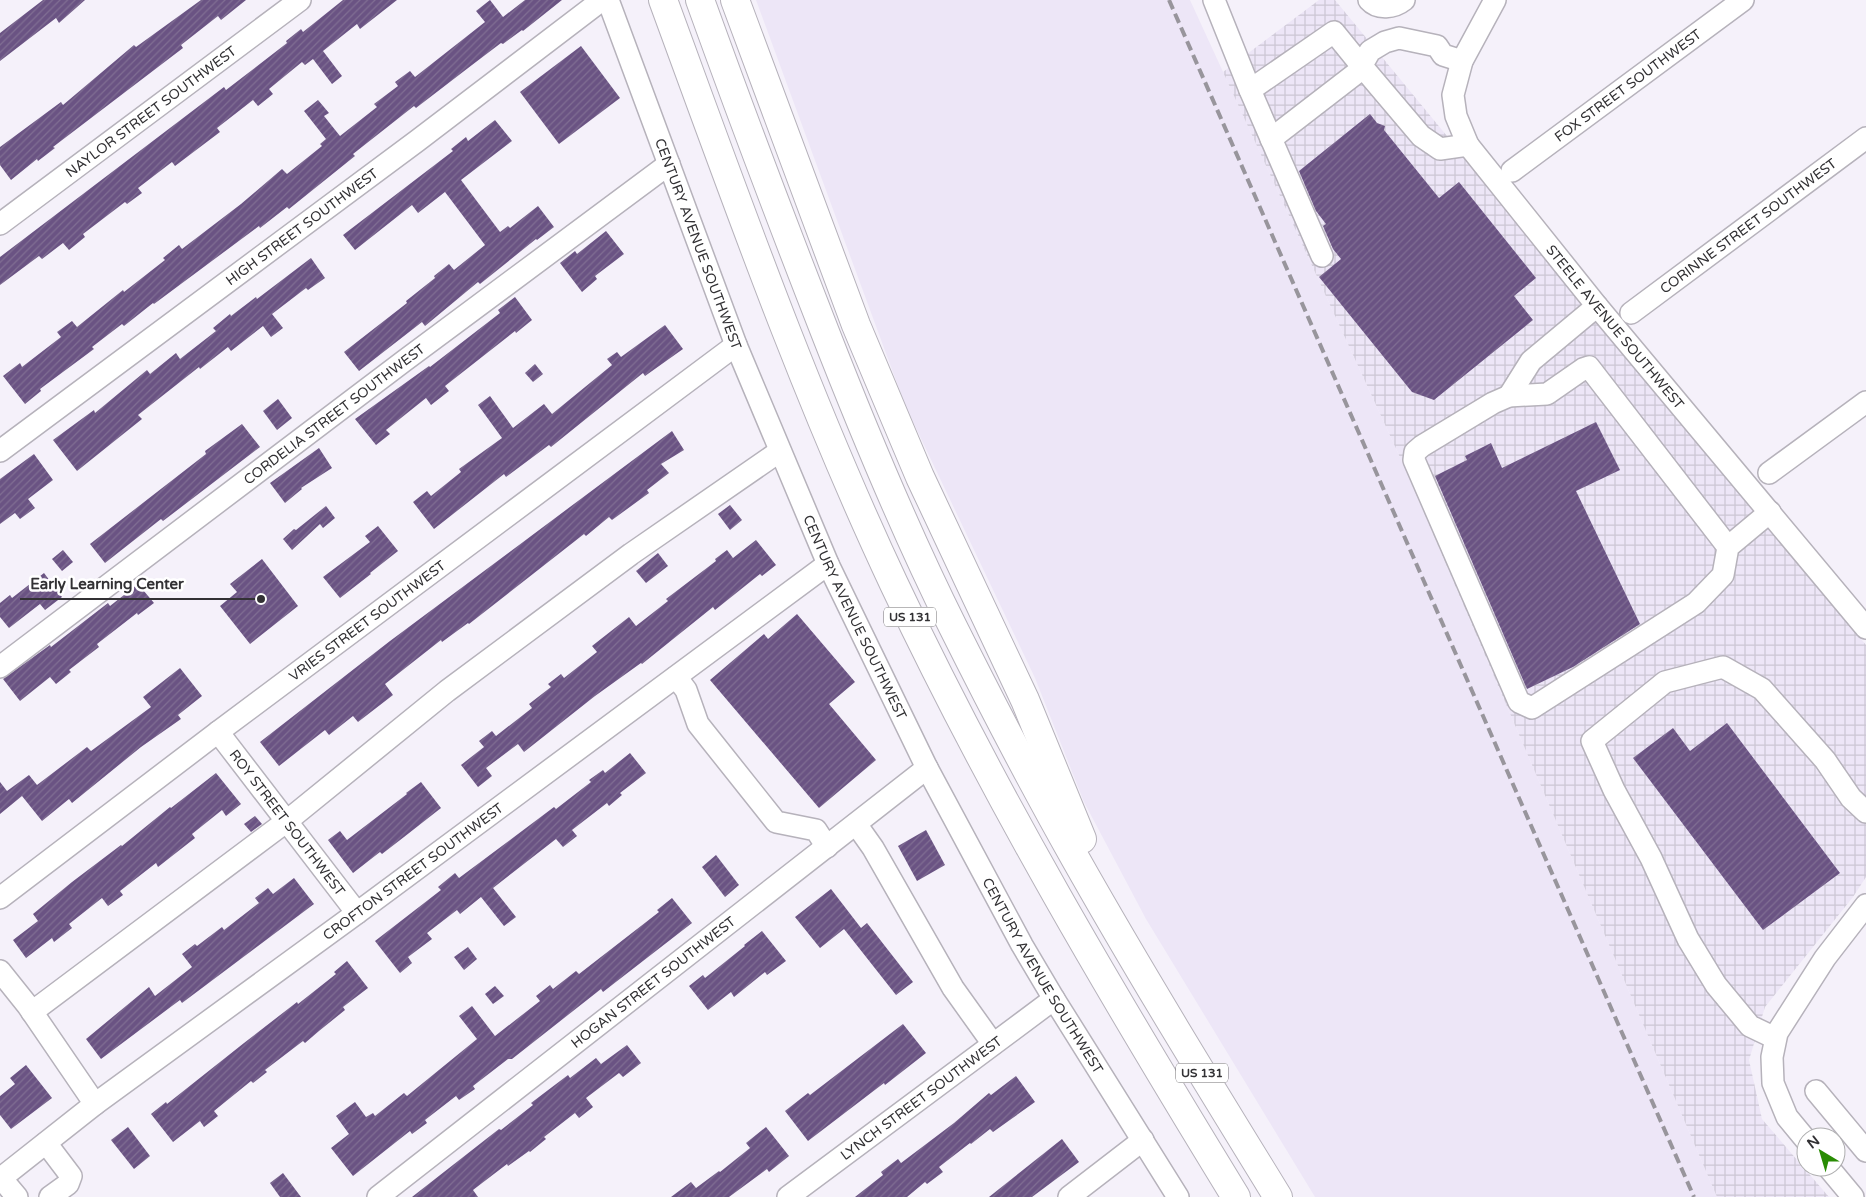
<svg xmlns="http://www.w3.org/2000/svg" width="1866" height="1197" viewBox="0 0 1866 1197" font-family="'Varela Round',sans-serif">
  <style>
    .built { fill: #ede6f7 }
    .industrial { fill: url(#industrial-grid) }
    .building { fill: url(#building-hatch) }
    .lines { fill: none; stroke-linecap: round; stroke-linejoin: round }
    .minor-casing { stroke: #b6b2bb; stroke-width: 24 }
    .highway-casing { stroke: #b6b2bb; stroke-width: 30 }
    .minor { stroke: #fff; stroke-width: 21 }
    .highway { stroke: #fff; stroke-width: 28 }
    .rail { stroke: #98959c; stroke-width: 4; stroke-dasharray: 10 5; stroke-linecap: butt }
    .labels { text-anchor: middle; stroke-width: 5; stroke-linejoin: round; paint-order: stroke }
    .shield { fill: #fff; stroke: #706f71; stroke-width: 1 }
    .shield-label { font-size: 12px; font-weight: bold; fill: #323134 }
    .street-label { font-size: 14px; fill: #323134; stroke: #fff }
    .leader { fill: none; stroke: #323134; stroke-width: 2 }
    .callout-dot { fill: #323134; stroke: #fff; stroke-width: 2 }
    .callout-label { font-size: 15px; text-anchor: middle; font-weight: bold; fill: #323134; stroke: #fff; stroke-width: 5; stroke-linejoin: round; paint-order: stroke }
  </style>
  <defs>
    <pattern id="industrial-grid" width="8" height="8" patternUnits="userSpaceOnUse" patternTransform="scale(1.25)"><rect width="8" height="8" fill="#ede6f7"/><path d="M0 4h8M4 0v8" fill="none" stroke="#ccc6d4"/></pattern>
    <pattern id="building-hatch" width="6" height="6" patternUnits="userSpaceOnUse" patternTransform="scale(1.25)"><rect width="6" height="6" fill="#6a5383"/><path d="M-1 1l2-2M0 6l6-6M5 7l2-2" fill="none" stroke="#806e93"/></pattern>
  </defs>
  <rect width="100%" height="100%" fill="#f5f1fa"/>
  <path class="built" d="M 756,0 L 1190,0 L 1404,466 L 1717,1197 L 1315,1197 L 1146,919 L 1084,802 L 1035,678 L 905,405 Z"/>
  <path class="industrial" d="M 1319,0 L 1335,0 L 1866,645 L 1866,877 L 1853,897 L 1765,1007 L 1749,1060 L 1762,1119 L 1829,1197 L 1717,1197 L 1404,466 L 1223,72 Z"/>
  <g class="building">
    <path d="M 43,0 L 85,0 L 59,23 L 56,18 L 0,61 L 0,33 Z"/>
    <path d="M 201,0 L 246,0 L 221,20 L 218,16 L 181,45 L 183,48 L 53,147 L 55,148 L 38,161 L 37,159 L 11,180 L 0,165 L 0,147 L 61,102 L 63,105 L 134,45 L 136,47 Z"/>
    <path d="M 343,0 L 397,0 L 360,29 L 357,24 L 323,51 L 342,76 L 332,84 L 313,59 L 305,65 L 302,62 L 269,89 L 273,94 L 258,106 L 253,100 L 217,128 L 220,132 L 175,166 L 172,162 L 138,188 L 142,193 L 127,204 L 125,202 L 83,234 L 85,237 L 69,250 L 63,243 L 42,259 L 39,256 L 0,285 L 0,257 L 224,87 L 226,90 L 287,43 L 286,41 L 301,29 L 303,32 Z"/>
    <path d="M 490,0 L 503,17 L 525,0 L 562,0 L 523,31 L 522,30 L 503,44 L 501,43 L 472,65 L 416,108 L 414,106 L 353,154 L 355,156 L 289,209 L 287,207 L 260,228 L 259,226 L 154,304 L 153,303 L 124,326 L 122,324 L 92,347 L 94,349 L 40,389 L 41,391 L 25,404 L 3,376 L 20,363 L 22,367 L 61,337 L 57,332 L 72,321 L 77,327 L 123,290 L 124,292 L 165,260 L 163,258 L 179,245 L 182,249 L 241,204 L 282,169 L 287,174 L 322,146 L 320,144 L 326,139 L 304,111 L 318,100 L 329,113 L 324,116 L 340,136 L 377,107 L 374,104 L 398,86 L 395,82 L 410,71 L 415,77 L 485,22 L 476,11 Z"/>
    <path d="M 581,46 L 620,98 L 559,144 L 520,92 Z"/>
    <path d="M 1370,114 L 1377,123 L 1385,126 L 1384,130 L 1439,198 L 1459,182 L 1536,278 L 1514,296 L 1533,320 L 1434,400 L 1412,392 L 1319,277 L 1341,259 L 1333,249 L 1323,226 L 1326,224 L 1316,211 L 1299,171 Z"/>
    <path d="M 495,120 L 512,141 L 461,180 L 500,232 L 508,226 L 510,228 L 538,206 L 554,227 L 537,240 L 536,239 L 480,284 L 478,282 L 425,326 L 422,322 L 359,371 L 344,352 L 407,303 L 406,301 L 435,278 L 434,276 L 449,264 L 454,270 L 485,245 L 445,192 L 418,213 L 412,205 L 355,250 L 343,235 L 453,151 L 451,149 L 466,137 L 468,141 Z"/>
    <path d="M 606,231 L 624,254 L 595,276 L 597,279 L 582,292 L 560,263 L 575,251 L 577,254 Z"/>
    <path d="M 311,258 L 325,278 L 308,290 L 306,288 L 272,314 L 283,328 L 271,337 L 263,326 L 231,351 L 228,347 L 200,369 L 199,367 L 138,415 L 142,419 L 77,471 L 53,440 L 94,410 L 95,413 L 147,370 L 150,374 L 176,353 L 180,359 L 216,331 L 213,328 L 230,314 L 231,316 L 256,297 L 257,299 Z"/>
    <path d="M 515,297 L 532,320 L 516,333 L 515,331 L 445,386 L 449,391 L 431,405 L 426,398 L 386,430 L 390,434 L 376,445 L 355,419 L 429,366 L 430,367 L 500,313 L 498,310 Z"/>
    <path d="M 665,325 L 683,349 L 645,376 L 643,373 L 551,447 L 549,445 L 506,477 L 504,474 L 434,529 L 413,502 L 427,491 L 431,496 L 461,472 L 459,469 L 502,438 L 478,405 L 490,396 L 513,428 L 544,404 L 552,414 L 612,365 L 607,359 L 617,352 L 621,357 Z"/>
    <path d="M 535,364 L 543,374 L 533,382 L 525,373 Z"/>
    <path d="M 278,399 L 292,418 L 277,430 L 263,411 Z"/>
    <path d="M 1596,422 L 1620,470 L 1576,491 L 1640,624 L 1573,667 L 1527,689 L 1435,476 L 1467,460 L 1465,456 L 1491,443 L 1502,468 Z"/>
    <path d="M 242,424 L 260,447 L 163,521 L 161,519 L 105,563 L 90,544 L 206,454 L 205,451 Z"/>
    <path d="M 672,431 L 684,450 L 661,464 L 669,473 L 647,490 L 649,493 L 612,520 L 609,517 L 586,536 L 584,534 L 469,624 L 468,623 L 442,642 L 441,640 L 385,684 L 393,695 L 358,722 L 353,716 L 329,735 L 325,730 L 279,766 L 260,742 L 390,641 Z"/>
    <path d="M 319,448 L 332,468 L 301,488 L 302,489 L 285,503 L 270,483 Z"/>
    <path d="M 34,454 L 53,480 L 28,499 L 35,508 L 20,519 L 15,513 L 0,524 L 0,479 Z"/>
    <path d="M 730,505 L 742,520 L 730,530 L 718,514 Z"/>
    <path d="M 326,506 L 335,518 L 323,528 L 320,524 L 292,550 L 283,539 L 294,529 L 296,530 Z"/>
    <path d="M 378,526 L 398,551 L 370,573 L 371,574 L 340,598 L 323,577 L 370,542 L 365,536 Z"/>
    <path d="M 756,540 L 776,565 L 762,576 L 760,574 L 715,610 L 713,607 L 642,664 L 641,663 L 595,696 L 524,752 L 518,744 L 486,768 L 492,776 L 478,787 L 461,765 L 484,747 L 479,741 L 492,731 L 496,736 L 532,708 L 529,704 L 551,687 L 548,684 L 561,674 L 564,678 L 597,652 L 592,646 L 629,617 L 636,626 L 668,601 L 666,599 L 716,561 L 715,559 L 727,550 L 733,558 Z"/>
    <path d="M 63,550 L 73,562 L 62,571 L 52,559 Z"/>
    <path d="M 658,553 L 668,566 L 646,583 L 636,571 Z"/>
    <path d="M 262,559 L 298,606 L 250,644 L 220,606 L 237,592 L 230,584 Z"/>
    <path d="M 44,573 L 62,597 L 45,610 L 40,604 L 9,628 L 0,617 L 0,603 L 10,595 L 12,598 Z"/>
    <path d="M 138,584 L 154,603 L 138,615 L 137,613 L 97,644 L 99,647 L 69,670 L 71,672 L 56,684 L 50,677 L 20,701 L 3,679 L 50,645 L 51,647 L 108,603 L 110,606 Z"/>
    <path d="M 797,614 L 855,682 L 829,704 L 876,760 L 819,808 L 710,680 L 764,634 L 768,639 Z"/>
    <path d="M 180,668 L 202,696 L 178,715 L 181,719 L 141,747 L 72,803 L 69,799 L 42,821 L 22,796 L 0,814 L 0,782 L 7,791 L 29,775 L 37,785 L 87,747 L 91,751 L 151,707 L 143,697 Z"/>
    <path d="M 1727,723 L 1840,873 L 1763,930 L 1633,758 L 1673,728 L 1690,751 Z"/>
    <path d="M 630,753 L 646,773 L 620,793 L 622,795 L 609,806 L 607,803 L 572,830 L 577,836 L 563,847 L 556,839 L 493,888 L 516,917 L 504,926 L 481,897 L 460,914 L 457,910 L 427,933 L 432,939 L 408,957 L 412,963 L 400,973 L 375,941 L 441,890 L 438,887 L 455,873 L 459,878 L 554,807 L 556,809 L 591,782 L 589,780 L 603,770 L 605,773 Z"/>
    <path d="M 216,773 L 241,804 L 226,816 L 222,810 L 192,834 L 195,838 L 158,867 L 156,863 L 120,891 L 123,895 L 108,906 L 102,898 L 69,924 L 72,928 L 54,942 L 52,938 L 26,958 L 13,940 L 38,921 L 33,914 L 72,882 L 121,845 L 122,846 L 170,807 L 171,808 Z"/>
    <path d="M 421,782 L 441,808 L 404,837 L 382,854 L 380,852 L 353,873 L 328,840 L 340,831 L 347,840 L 407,794 L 406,793 Z"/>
    <path d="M 255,816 L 262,824 L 251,832 L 244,824 Z"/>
    <path d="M 926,830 L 945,865 L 917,881 L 898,846 Z"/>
    <path d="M 716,855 L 739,885 L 725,897 L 702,867 Z"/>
    <path d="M 294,878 L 314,904 L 182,1003 L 180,1000 L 101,1059 L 86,1039 L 149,987 L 155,996 L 192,967 L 182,954 L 195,944 L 197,946 L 222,927 L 224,930 L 259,903 L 255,898 L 268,888 L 273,894 Z"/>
    <path d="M 831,889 L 861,928 L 867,923 L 913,982 L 896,995 L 844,929 L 820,948 L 795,917 Z"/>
    <path d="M 672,898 L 692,923 L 603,992 L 601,989 L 512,1059 L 508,1059 L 473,1086 L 475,1089 L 459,1100 L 456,1096 L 425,1120 L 427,1123 L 412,1134 L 410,1131 L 353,1176 L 331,1148 L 349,1134 L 336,1116 L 355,1102 L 366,1117 L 373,1113 L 375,1116 L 404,1093 L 407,1096 L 477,1039 L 459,1016 L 472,1006 L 495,1036 L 540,1001 L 536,996 L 550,985 L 553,989 L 576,971 L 579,974 L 659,912 L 657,910 Z"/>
    <path d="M 762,931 L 786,961 L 767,975 L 765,972 L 734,997 L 731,992 L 708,1010 L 689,986 L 703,975 L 705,978 L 745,946 L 744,945 Z"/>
    <path d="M 468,947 L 477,959 L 464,970 L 454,957 Z"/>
    <path d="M 347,961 L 368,988 L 343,1007 L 345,1010 L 319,1031 L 305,1043 L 303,1041 L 265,1070 L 267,1072 L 253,1083 L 251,1081 L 214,1111 L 218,1116 L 204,1127 L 200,1121 L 173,1142 L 151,1114 L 166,1102 L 167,1104 L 244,1043 L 297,1002 L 298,1004 L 336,974 L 334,972 Z"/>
    <path d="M 495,986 L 504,996 L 493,1004 L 485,994 Z"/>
    <path d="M 903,1024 L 926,1053 L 885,1085 L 884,1083 L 808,1141 L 785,1111 L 808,1093 L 810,1095 Z"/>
    <path d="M 627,1045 L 641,1063 L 623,1077 L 619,1073 L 586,1098 L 593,1107 L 579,1118 L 575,1113 L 544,1137 L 546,1139 L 530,1152 L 529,1151 L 508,1166 L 507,1164 L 473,1190 L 478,1197 L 412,1197 L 499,1129 L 501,1130 L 533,1105 L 531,1103 L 568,1075 L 570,1078 L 596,1058 L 601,1064 Z"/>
    <path d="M 26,1065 L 52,1098 L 11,1129 L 0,1115 L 0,1096 L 15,1084 L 10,1078 Z"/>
    <path d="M 1016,1076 L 1035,1102 L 993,1132 L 990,1129 L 971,1144 L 970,1143 L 939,1167 L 943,1172 L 927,1184 L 925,1182 L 907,1197 L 855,1197 L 883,1175 L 881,1172 L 898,1159 L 901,1163 L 954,1123 L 989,1093 L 991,1095 Z"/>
    <path d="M 128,1127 L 150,1156 L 134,1169 L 111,1140 Z"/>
    <path d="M 766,1127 L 789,1156 L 769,1172 L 767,1169 L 729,1197 L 671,1197 L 691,1182 L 696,1188 L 719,1171 L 720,1172 L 750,1148 L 746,1143 Z"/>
    <path d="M 1062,1139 L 1079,1162 L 1032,1197 L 989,1197 Z"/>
    <path d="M 283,1173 L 301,1197 L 280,1197 L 270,1183 Z"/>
  </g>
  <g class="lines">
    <defs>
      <g id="minor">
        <path id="s1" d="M 608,0 L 736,345 L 828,564 L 927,768 L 1022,945 L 1054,999 L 1178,1197"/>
        <path d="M 1214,0 L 1250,90 L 1322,256"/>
        <path d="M 1369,0 C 1378,10 1394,8 1404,0"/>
        <path id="s2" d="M 1495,0 L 1462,61 L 1453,95 L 1456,116 L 1468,145 L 1597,306 L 1866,628"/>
        <path d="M 1360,64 L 1421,136 L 1440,149 L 1468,145"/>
        <path d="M 1250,90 L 1334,32 L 1360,64 L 1366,58 L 1370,51 L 1385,42 L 1399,38 L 1437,46 L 1443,55 L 1462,61"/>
        <path d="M 1271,139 L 1363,68"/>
        <path id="s3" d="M 1512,171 L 1743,0"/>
        <path id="s4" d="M 0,224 L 300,0"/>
        <path id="s5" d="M 1631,313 L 1866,138"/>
        <path d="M 1509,396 L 1531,361 L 1597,306"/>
        <path id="s6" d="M 0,451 L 417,141 L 602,0"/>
        <path d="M 1769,473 L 1866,402"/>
        <path d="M 1728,547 L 1723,575 L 1696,603 L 1532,708 L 1519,702 L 1414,460 L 1415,452 L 1422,446 L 1493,403 L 1509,396 L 1547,394 L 1583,369 L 1589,367 L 1728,547 L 1770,512"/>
        <path id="s7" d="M 0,667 L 404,361 L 669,164"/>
        <path d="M 676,677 L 686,690 L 698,724 L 776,822 L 816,830 L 827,847"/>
        <path id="s8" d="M 218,732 L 357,913"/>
        <path d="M 856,824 L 873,848 L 953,988 L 993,1044"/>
        <path id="s9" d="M 0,898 L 218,732 L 736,345"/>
        <path d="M 0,971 L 28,1006 L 95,1104"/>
        <path d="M 32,1012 L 287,821 L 447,691 L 631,554 L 780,451"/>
        <path d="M 1775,1038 L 1750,1026 L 1716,985 L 1688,939 L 1651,858 L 1614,790 L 1592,741 L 1665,682 L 1723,667 L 1762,689 L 1825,760 L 1851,798 L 1866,812"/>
        <path d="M 1816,1091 L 1866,1151"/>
        <path d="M 1806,1140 L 1787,1117 L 1773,1083 L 1772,1057 L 1777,1033 L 1825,958 L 1866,905"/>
        <path d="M 46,1143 L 71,1176 L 68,1184 L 50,1197"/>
        <path d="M 1828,1167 L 1853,1197"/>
        <path d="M 1,1178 L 17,1197"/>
        <path id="s10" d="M 0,1179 L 95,1104 L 357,913 L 828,564"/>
        <path id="s11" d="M 378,1197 L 927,768"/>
        <path id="s12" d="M 788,1197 L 1054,999"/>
        <path d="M 1069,1197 L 1143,1140"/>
      </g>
      <g id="highway">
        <path d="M 663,0 C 735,196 805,395 894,584 C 994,796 1114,998 1236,1197"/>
        <path d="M 700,0 C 740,111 782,222 825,332 C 864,432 905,531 953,627 C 992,705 1032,782 1075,858 C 1140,973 1209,1085 1278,1197"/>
        <path d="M 735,0 L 856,325 L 893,413 L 920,477 L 1025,700 L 1082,839"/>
      </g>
    </defs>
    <use href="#minor" class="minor-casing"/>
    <use href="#highway" class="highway-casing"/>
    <use href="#minor" class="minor"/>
    <use href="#highway" class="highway"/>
    <path class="rail" d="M 1169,0 L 1694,1197"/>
  </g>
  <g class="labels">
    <g class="shield">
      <rect x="884" y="607.5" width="52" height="19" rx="4"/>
      <rect x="1176" y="1063.5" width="52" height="19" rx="4"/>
    </g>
    <g class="shield-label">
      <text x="910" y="621">US 131</text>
      <text x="1202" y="1077">US 131</text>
    </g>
    <g class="street-label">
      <text dy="5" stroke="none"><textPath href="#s3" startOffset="144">FOX STREET SOUTHWEST</textPath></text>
      <text dy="5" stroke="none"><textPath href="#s4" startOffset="188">NAYLOR STREET SOUTHWEST</textPath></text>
      <text dy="5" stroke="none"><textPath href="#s6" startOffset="376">HIGH STREET SOUTHWEST</textPath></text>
      <text dy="5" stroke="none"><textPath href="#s5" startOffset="146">CORINNE STREET SOUTHWEST</textPath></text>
      <text dy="5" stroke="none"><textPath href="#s1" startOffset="260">CENTURY AVENUE SOUTHWEST</textPath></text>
      <text dy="5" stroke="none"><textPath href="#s2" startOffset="391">STEELE AVENUE SOUTHWEST</textPath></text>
      <text dy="5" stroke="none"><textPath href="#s7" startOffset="419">CORDELIA STREET SOUTHWEST</textPath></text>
      <text dy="5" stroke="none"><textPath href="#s1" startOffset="665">CENTURY AVENUE SOUTHWEST</textPath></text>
      <text dy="5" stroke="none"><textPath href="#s9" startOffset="460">VRIES STREET SOUTHWEST</textPath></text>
      <text dy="5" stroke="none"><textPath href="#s8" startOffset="114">ROY STREET SOUTHWEST</textPath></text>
      <text dy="5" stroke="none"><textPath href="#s10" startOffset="515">CROFTON STREET SOUTHWEST</textPath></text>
      <text dy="5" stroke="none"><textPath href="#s1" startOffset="1070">CENTURY AVENUE SOUTHWEST</textPath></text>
      <text dy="5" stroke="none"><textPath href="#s11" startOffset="349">HOGAN STREET SOUTHWEST</textPath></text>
      <text dy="5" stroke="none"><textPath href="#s12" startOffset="166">LYNCH STREET SOUTHWEST</textPath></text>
    </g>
  </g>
  <path class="leader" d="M261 599L193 599H20"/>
  <circle class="callout-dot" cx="261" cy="599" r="5"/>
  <g class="callout-label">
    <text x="107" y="589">Early Learning Center</text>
  </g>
  <g transform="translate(1821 1152) rotate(322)"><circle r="24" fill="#ffffff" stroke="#adadae"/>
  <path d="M0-4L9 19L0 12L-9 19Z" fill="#298c04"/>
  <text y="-8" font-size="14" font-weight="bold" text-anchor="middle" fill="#323134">N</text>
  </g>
</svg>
